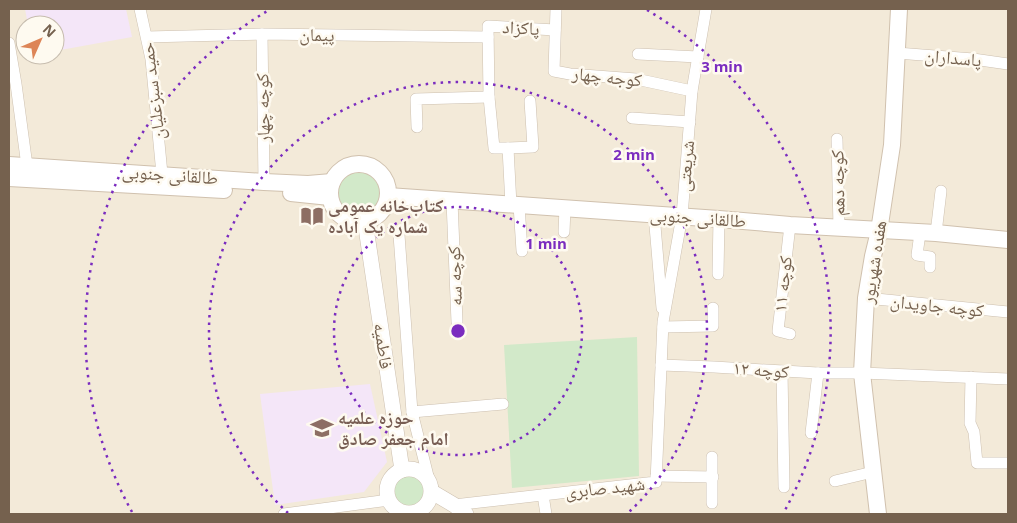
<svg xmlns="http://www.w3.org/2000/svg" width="1017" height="523" viewBox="0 0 1017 523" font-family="'Open Sans','Noto Naskh Arabic',sans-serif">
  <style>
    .residential { fill: #f3ead9; fill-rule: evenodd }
    .education { fill: #f4e6f8 }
    .green { fill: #d2e9c9 }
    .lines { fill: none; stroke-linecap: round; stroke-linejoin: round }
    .minor-casing { stroke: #cdc0b0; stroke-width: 12 }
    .tertiary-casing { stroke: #cdc0b0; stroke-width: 16 }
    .secondary-casing { stroke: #d0c1ae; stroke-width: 18 }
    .minor { stroke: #fff; stroke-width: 11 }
    .tertiary { stroke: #fff; stroke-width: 15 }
    .secondary { stroke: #fff; stroke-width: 16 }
    .ring { fill: none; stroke: #7b2cbf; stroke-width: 2.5; stroke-dasharray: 2.5 5 }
    .labels { text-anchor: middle; stroke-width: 5; stroke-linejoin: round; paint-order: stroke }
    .street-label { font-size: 18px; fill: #75614e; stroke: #fefaf0 }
    .education-label { font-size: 18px; font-weight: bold; fill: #785e54; stroke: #fefaf0; text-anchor: start }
    .centre { fill: #7b2cbf; stroke: #fefaf0; stroke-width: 2.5 }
    .ring-label { font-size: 15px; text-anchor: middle; font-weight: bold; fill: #7b2cbf; stroke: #fefaf0; stroke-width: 5; stroke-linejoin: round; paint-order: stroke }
  </style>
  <rect width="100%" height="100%" fill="#fbf7ea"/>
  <path class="residential" d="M 9,9 L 1008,9 L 1008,514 L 9,514 ZM 25,25 L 55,25 L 55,55 L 25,55 Z"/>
  <g class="education">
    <path d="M 25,9 L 126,9 L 132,37 L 55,51 L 55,25 L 28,25 Z"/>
    <path d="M 370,384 L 387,462 L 364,492 L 275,505 L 260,394 Z"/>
  </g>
  <g class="green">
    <circle cx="360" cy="193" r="22"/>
    <path d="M 637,337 L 639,476 L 512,488 L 504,345 Z"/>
    <circle cx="409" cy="491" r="16"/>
  </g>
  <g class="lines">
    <defs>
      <g id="minor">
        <path d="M 140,9 L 151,59 L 162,174"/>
        <path d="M 556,9 L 554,71 L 570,74 L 636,79 L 692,91"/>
        <path d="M 262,34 L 264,182"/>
        <path d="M 147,37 L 262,34 L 488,37"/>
        <path d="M 9,43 L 16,84 L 27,166"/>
        <path d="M 897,53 L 973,59 L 1008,64"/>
        <path d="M 638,54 L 698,57"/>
        <path d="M 632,118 L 690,122"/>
        <path d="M 417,127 L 416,99 L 489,97"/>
        <path d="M 837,139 L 839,228"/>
        <path d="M 508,148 L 533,147 L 530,101"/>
        <path d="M 452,201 L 457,322"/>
        <path d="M 511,205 L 508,148 L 494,148 L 489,97 L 488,26 L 555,30"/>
        <path d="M 519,205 L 522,251"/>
        <path d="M 654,214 L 662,308"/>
        <path d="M 564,232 L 565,208"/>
        <path d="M 920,233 L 917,255 L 930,257 L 930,267"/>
        <path d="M 936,233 L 941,191"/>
        <path d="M 399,235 L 412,412 L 429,480"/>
        <path d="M 718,274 L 719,219"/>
        <path d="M 866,298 L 1008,312"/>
        <path d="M 663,327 L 713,326 L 713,308"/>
        <path d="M 790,334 L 778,331 L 790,225"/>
        <path d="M 661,365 L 714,367 L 818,373 L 862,373 L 1008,379"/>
        <path d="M 782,371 L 784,487"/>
        <path d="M 971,377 L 970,423 L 974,432 L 977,463 L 1008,463"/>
        <path d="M 412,412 L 503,404"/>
        <path d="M 811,433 L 818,373"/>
        <path d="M 712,457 L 712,503"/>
        <path d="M 656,476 L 713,477"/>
        <path d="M 835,481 L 873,472"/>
        <path d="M 543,495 L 546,514"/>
        <path d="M 454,505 L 656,482 L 663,322 L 682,216 L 692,91 L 706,9"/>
        <path d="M 284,514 L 389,500"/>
      </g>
      <g id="tertiary">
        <path d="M 365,221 L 402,470"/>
        <circle cx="409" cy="491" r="22"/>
        <path d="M 432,492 L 454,505 L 466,514"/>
      </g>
      <g id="secondary">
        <circle cx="359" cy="193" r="29"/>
        <path d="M 9,165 L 264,182 L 308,184 L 332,182"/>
        <path d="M 9,178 L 224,190"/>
        <path d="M 291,193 L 330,197"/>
        <path d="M 388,196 L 719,219 L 790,225 L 936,233 L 1008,240"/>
        <path d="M 878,514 L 862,373 L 866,298 L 873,256 L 879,231 L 892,145 L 899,9"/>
      </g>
    </defs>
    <use href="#minor" class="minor-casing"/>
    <use href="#tertiary" class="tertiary-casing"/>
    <use href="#secondary" class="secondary-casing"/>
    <use href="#minor" class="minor"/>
    <use href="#tertiary" class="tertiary"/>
    <use href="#secondary" class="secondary"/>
  </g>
  <g class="ring">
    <circle cx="458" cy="331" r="124"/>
    <path d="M288 513A249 249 0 1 1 628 513"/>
    <path d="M132 512A373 373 0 0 1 269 10M647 10A373 373 0 0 1 784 512"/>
  </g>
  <defs>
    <symbol id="library-bare" viewBox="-9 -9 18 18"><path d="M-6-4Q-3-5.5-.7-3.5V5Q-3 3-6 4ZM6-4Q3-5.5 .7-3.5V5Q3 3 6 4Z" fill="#8d6e63" stroke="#fefaf0" stroke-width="2.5" paint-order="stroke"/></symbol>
    <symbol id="school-bare" viewBox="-9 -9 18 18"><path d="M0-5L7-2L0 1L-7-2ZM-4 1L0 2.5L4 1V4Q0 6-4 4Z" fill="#8d6e63" stroke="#fefaf0" stroke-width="2.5" paint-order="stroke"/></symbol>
  </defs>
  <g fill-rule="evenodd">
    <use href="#library-bare" x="296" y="200" width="32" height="32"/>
    <use href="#school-bare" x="306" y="412" width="32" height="32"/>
  </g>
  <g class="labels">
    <g class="street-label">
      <text transform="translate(521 28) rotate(3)" y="6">پاکزاد</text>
      <text transform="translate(317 35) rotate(1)" y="6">پیمان</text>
      <text transform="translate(953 58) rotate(5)" y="6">پاسداران</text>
      <text transform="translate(607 77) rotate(6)" y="6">کوجه چهار</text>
      <text transform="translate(153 91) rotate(-97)" y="6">حمید سبزعلیان</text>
      <text transform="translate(263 108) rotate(-91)" y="6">کوچه چهار</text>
      <text transform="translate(686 166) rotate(-85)" y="6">شریعتی</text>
      <text transform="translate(170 175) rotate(4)" y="6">طالقانی جنوبی</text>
      <text transform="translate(838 183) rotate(-91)" y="6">کوچه دهم</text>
      <text transform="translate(698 218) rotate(4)" y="6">طالقانی جنوبی</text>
      <text transform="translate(874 262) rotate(-81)" y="6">هفده شهریور</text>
      <text transform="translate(455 276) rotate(-92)" y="6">کوچه سه</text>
      <text transform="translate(783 284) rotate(-84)" y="6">کوچه ۱۱</text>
      <text transform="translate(937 306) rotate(6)" y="6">کوچه جاویدان</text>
      <text transform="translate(383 346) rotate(82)" y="6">فاطمیه</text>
      <text transform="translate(761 370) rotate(4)" y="6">کوچه ۱۲</text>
      <text transform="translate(605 488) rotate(-6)" y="6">شهید صابری</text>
    </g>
    <g class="education-label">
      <text x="328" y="212">کتاب‌خانه عمومی<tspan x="328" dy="21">شماره یک آباده</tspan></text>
      <text x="338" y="424">حوزه علمیه<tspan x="338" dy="21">امام جعفر صادق</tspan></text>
    </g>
  </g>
  <circle cx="458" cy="331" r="8" class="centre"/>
  <g class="ring-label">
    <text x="722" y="72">3 min</text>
    <text x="634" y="160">2 min</text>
    <text x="546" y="249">1 min</text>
  </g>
  <rect width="1017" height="523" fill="none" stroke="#75614e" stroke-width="20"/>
  <g transform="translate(40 40) rotate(45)"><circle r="24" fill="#fefaf0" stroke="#c7bdaf"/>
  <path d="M0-4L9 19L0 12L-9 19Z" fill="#dd8557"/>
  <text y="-8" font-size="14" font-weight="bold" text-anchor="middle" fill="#75614e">N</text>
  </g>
</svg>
